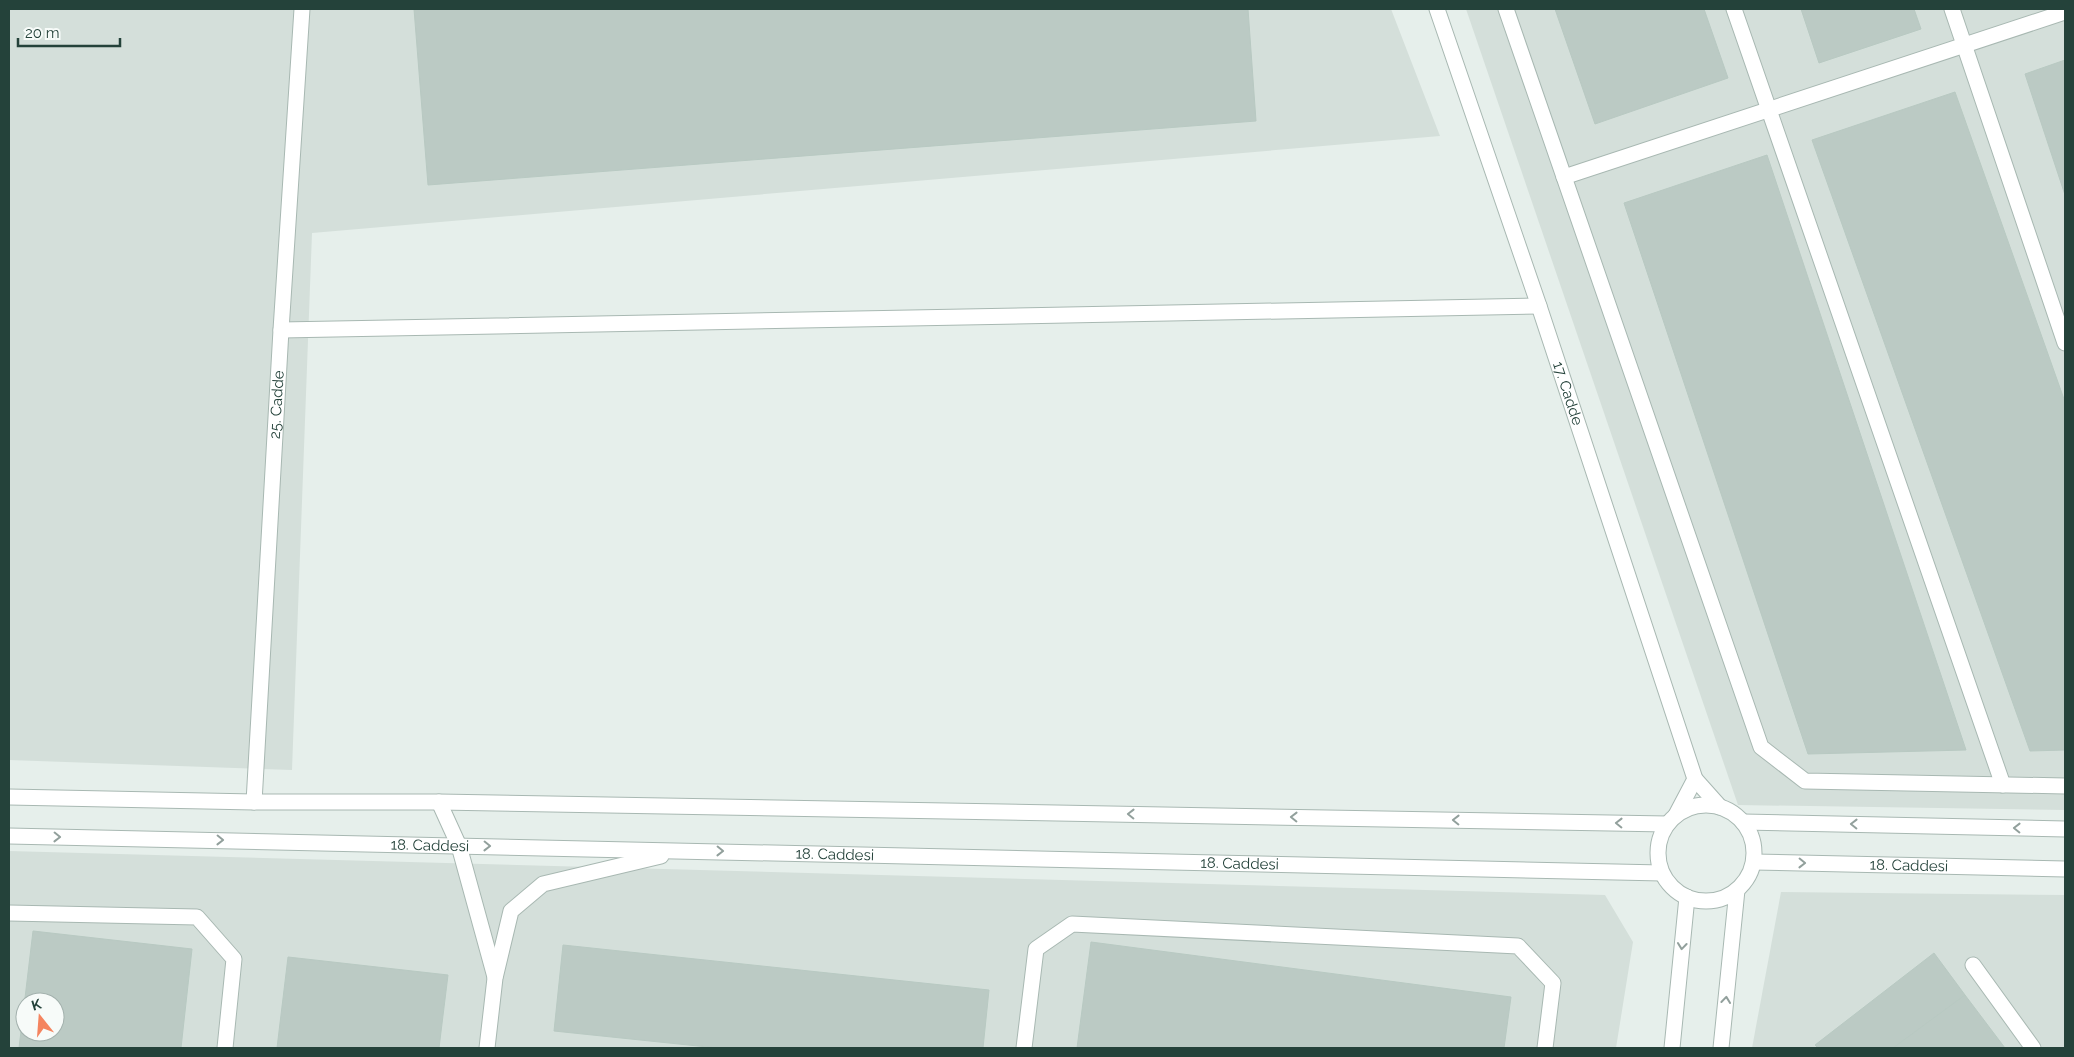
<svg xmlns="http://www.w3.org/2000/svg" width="2074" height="1057" viewBox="0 0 2074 1057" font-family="Raleway,sans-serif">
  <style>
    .built { fill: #d4dfda; fill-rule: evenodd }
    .building { fill: #bbcac4; stroke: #b8c9c2; fill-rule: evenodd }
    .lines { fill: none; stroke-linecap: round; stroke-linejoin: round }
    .minor-casing { stroke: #a8b8b2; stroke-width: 17 }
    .minor { stroke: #fff; stroke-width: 15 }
    .oneway { stroke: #92a09c }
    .labels { text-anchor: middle; stroke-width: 5; stroke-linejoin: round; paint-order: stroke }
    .street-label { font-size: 15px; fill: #24423a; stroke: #f7fbf9 }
  </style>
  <rect width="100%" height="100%" fill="#e6efeb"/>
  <g class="built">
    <path d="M 9,9 L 1391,9 L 1440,136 L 312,233 L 292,770 L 9,760 Z"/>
    <path d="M 1466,9 L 2065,9 L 2065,810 L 1738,805 Z"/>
    <path d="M 9,851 L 1605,895 L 1633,942 L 1616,1048 L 9,1048 ZM 25,1002 L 55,1002 L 55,1032 L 25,1032 Z"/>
    <path d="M 1781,892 L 2065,895 L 2065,1048 L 1752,1048 Z"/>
  </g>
  <g class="building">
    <path d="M 414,9 L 1248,9 L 1256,121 L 428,185 Z"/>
    <path d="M 1555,9 L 1704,9 L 1728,78 L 1595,124 Z"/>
    <path d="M 1801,9 L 1914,9 L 1921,29 L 1819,63 Z"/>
    <path d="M 2065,60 L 2065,195 L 2025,74 Z"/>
    <path d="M 1955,92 L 2065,402 L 2065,750 L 2030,751 L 1812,140 Z"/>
    <path d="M 1767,155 L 1966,750 L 1808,754 L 1624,203 Z"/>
    <path d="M 33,931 L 192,949 L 181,1048 L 19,1048 ZM 25,1002 L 55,1002 L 55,1032 L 25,1032 Z"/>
    <path d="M 1091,942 L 1511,997 L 1504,1048 L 1077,1048 Z"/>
    <path d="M 563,945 L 989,990 L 983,1048 L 717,1048 L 554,1031 Z"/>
    <path d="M 1934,953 L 1965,995 L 1893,1048 L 1818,1048 L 1815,1045 Z"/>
    <path d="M 288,957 L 448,975 L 439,1048 L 277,1048 Z"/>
    <path d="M 1965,995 L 2005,1048 L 1893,1048 Z"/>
  </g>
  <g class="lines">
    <defs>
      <g id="minor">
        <path id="s1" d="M 1437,9 L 1539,306 L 1695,779 L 1720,807"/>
        <path d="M 1506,9 L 1761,747 L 1805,781 L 2065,786"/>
        <path d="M 1734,9 L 2003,785"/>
        <path d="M 1952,9 L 2065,343"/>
        <path d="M 1564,177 L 2065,12"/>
        <path d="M 281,330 L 1539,306"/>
        <path d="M 9,797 L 254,802 L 439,802 L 1667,824"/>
        <path id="s2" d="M 254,802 L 281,330 L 302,9"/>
        <path d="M 439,802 L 459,846 L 495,977"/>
        <circle cx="1706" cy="853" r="48"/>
        <path d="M 1676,815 L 1695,779"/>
        <path d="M 1743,822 L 2065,829"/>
        <path id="s3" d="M 9,836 L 1662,873"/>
        <path id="s4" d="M 1754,862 L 2065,869"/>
        <path d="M 9,913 L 197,917 L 234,959 L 225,1048"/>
        <path d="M 1973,965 L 2033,1048"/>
        <path d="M 487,1048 L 495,978 L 511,911 L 543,884 L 661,856"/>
        <path d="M 1024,1048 L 1036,949 L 1072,924 L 1518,946 L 1553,983 L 1545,1048"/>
        <path d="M 1672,1048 L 1687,897"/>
        <path d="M 1721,1048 L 1737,890"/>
      </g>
    </defs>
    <use href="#minor" class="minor-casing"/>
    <use href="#minor" class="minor"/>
  </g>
  <defs><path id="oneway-chevron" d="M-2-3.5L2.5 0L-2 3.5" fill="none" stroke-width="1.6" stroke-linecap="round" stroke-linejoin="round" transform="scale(1.25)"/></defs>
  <g class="oneway">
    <use href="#oneway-chevron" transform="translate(1131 814) rotate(-179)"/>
    <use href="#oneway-chevron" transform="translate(1294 817) rotate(-179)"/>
    <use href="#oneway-chevron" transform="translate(1456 820) rotate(-179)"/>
    <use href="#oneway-chevron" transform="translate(1619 823) rotate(-179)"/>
    <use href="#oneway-chevron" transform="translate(1854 824) rotate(-179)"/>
    <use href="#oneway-chevron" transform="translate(2017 828) rotate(-179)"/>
    <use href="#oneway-chevron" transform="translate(57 837) rotate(1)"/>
    <use href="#oneway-chevron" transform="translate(220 840) rotate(1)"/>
    <use href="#oneway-chevron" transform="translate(487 846) rotate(1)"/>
    <use href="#oneway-chevron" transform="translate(720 851) rotate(1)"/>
    <use href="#oneway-chevron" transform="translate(1802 863) rotate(1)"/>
    <use href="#oneway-chevron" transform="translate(1682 946) rotate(96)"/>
    <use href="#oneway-chevron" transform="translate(1726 1000) rotate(-84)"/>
  </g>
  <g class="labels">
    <g class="street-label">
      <text dy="5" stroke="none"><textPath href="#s1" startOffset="406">17. Cadde</textPath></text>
      <text dy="5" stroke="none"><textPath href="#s2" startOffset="398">25. Cadde</textPath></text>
      <text dy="5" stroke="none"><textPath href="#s3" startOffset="421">18. Caddesi</textPath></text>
      <text dy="5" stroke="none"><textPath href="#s3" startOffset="826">18. Caddesi</textPath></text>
      <text dy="5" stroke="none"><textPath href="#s3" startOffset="1231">18. Caddesi</textPath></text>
      <text dy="5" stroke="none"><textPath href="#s4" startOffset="155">18. Caddesi</textPath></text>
    </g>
  </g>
  <rect width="2074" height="1057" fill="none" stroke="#24423a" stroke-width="20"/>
  <g transform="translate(40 1017) rotate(343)"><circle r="24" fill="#f7fbf9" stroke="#a3b1ad"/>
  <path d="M0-4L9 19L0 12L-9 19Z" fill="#f4845f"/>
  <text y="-8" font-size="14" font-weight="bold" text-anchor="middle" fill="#24423a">K</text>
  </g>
  <path d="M18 38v8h102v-8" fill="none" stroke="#24423a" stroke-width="2.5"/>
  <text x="25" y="38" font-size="15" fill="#24423a" stroke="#f7fbf9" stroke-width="4" paint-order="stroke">20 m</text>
</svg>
